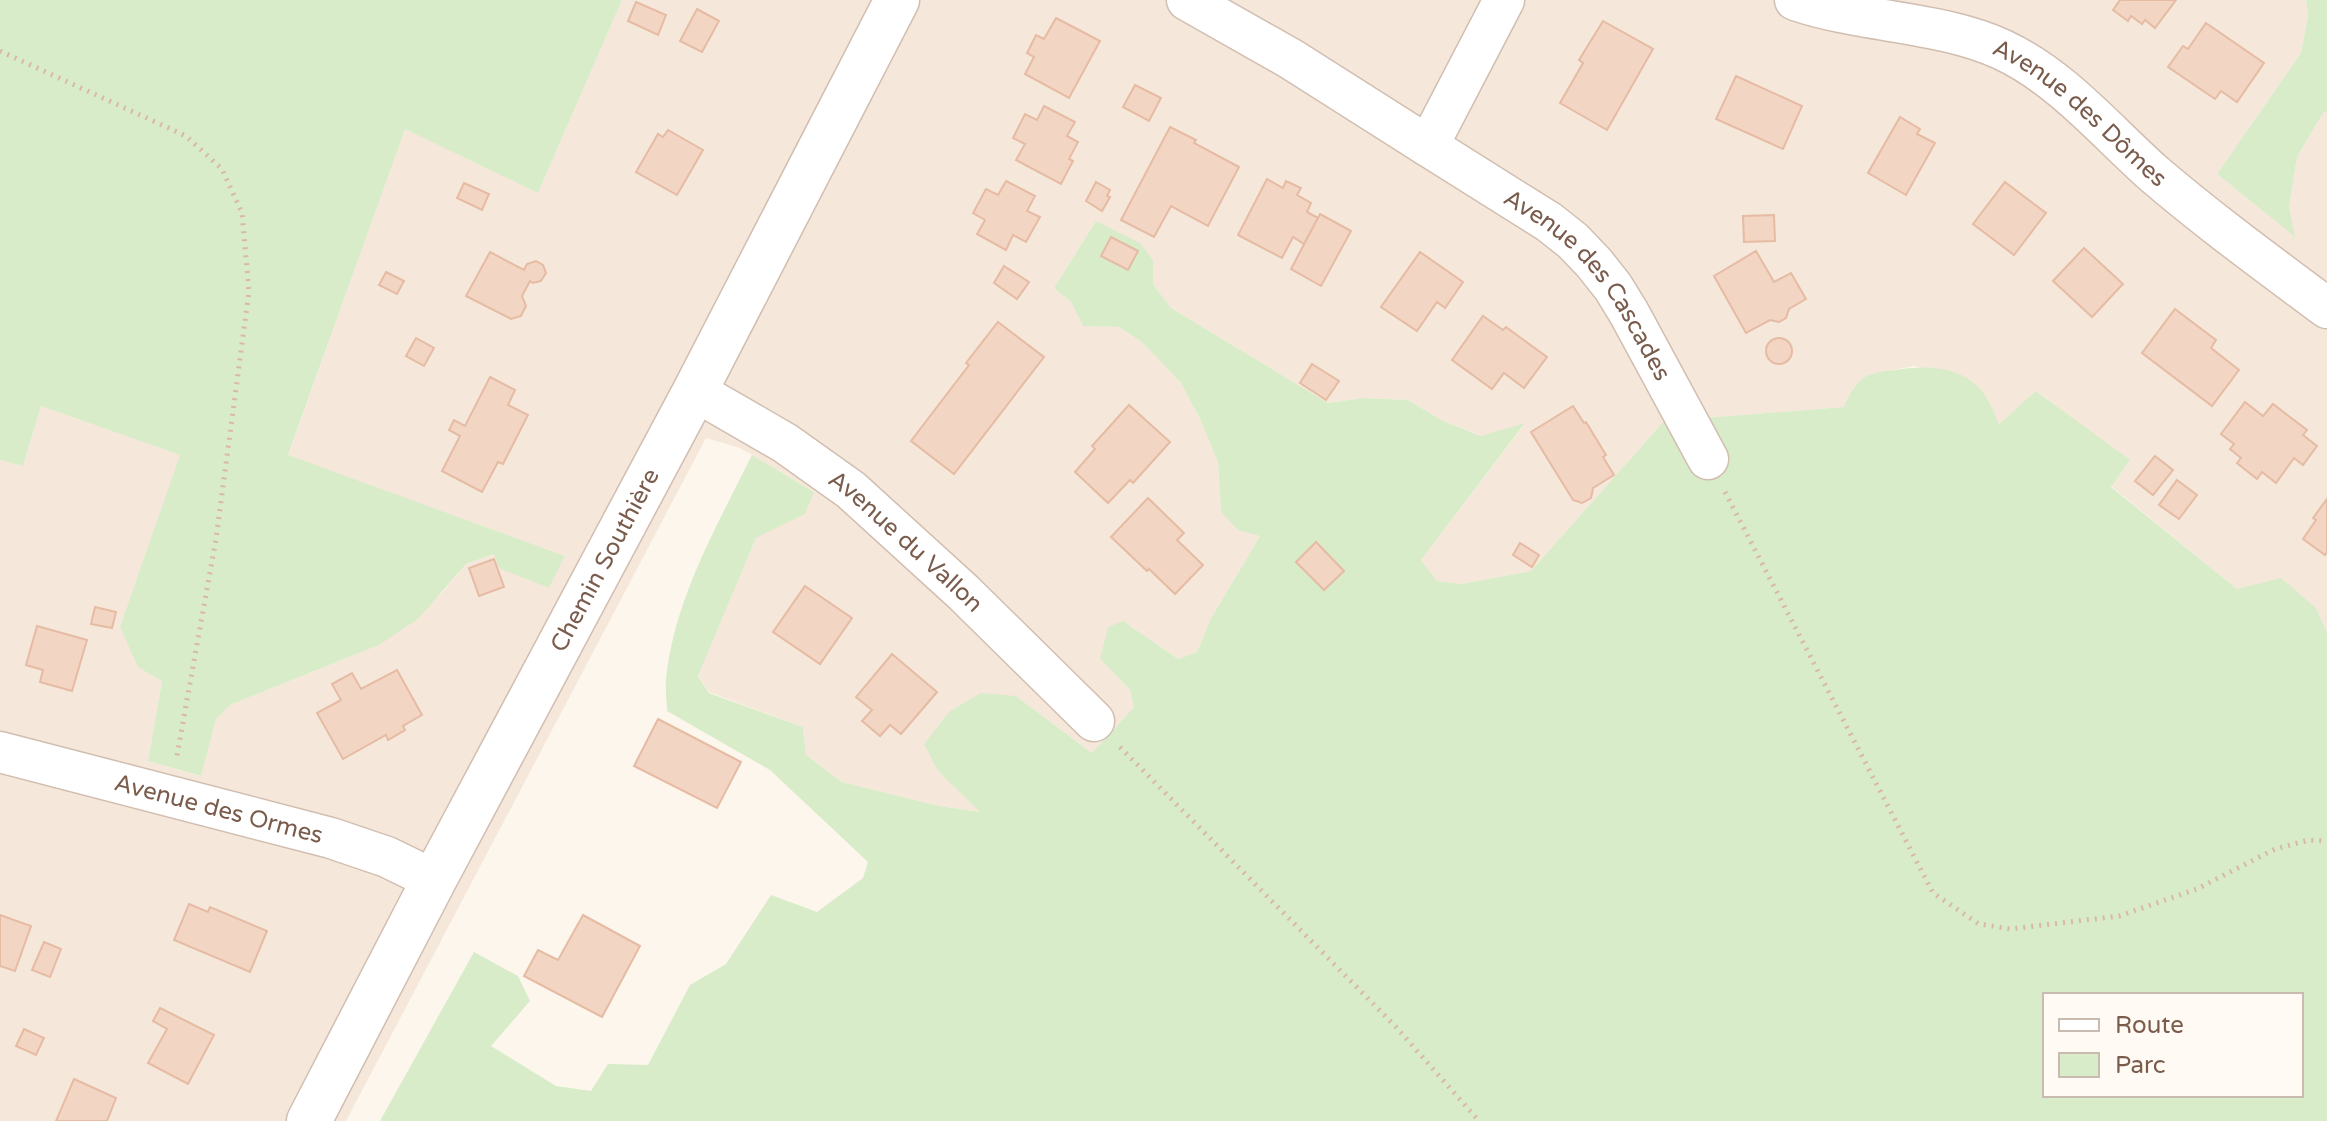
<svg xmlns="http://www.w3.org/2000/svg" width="2327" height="1121" viewBox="0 0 2327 1121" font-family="'Varela Round',sans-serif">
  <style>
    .residential { fill: #f5e8da }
    .green { fill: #d8ecc9; fill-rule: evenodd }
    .building { fill: #f3d5c3; stroke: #e6bba3; stroke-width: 2 }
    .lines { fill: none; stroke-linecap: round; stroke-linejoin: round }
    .minor-casing { stroke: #d1beb0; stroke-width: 43 }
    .tertiary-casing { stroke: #d1beb0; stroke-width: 47 }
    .path { stroke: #d9b8a5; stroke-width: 5; stroke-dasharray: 2 6; stroke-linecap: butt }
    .minor { stroke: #fff; stroke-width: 40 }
    .tertiary { stroke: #fff; stroke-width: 44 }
    .labels { text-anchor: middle; stroke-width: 6; stroke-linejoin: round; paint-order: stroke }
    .street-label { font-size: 24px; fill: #7a5c4d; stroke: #fffaf3 }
  </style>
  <rect width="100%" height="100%" fill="#fdf6ec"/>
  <path class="residential" d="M 622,0 L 2306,0 L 2308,15 L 2301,53 L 2217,174 L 2294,236 L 2289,207 L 2297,157 L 2323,113 L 2327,111 L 2327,632 L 2316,608 L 2237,589 L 2111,486 L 2129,461 L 2037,391 L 1999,424 L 1982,391 L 1915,366 L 1876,373 L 1866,377 L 1854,387 L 1844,407 L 1664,421 L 1531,571 L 1461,584 L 1437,581 L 1421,560 L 1524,425 L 1482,436 L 1443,421 L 1408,400 L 1363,398 L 1328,403 L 1171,308 L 1153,284 L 1153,260 L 1140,244 L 1096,221 L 1054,288 L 1071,302 L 1083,326 L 1119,327 L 1143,343 L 1181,383 L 1200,419 L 1218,462 L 1221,512 L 1260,536 L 1210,620 L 1197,652 L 1178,659 L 1123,621 L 1100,659 L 1130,690 L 1134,707 L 1092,753 L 1016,696 L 938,771 L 981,812 L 939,806 L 842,782 L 806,755 L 803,727 L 709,692 L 698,675 L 756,538 L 814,492 L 740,448 L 706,438 L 346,1121 L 0,1121 L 0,460 L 23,466 L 41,406 L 181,455 L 120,627 L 162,681 L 148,761 L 200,776 L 216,719 L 230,705 L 379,645 L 441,594 L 466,564 L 494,554 L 549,588 L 565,556 L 288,456 L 405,128 L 538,193 Z"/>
  <g class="green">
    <path d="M 0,0 L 622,0 L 538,193 L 405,129 L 288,455 L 565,556 L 549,588 L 499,568 L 494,554 L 466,564 L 419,618 L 379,645 L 230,705 L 216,719 L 201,776 L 148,761 L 162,681 L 138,667 L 120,627 L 180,455 L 41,406 L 23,466 L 0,460 Z"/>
    <path d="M 2306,0 L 2327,0 L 2327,111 L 2323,113 L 2297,157 L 2289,207 L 2295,237 L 2217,174 L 2301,53 L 2308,15 Z"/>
    <path d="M 1096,221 L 1140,243 L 1153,260 L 1153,284 L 1171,308 L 1328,403 L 1363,398 L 1408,400 L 1443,421 L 1481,436 L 1525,423 L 1421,560 L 1437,581 L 1461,584 L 1531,571 L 1664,421 L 1844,407 C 1849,396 1854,384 1865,377 C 1874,372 1885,371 1895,370 C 1925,365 1960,365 1982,391 C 1989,400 1994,413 1999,424 L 2036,391 L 2130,460 L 2111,487 L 2237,589 L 2281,578 L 2316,608 L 2327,632 L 2327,1121 L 380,1121 L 474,952 L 518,976 L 530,1001 L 491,1046 L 556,1086 L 591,1091 L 608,1064 L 648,1065 L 690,985 L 726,964 L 771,895 L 817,912 L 863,878 L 868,862 L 770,770 L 667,711 C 667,700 665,690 666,680 C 674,599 717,526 752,455 L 814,492 L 805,514 L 756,538 L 698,676 L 709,693 L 803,727 L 806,755 L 842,782 L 939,806 L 980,812 L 938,771 L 924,744 L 950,711 L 981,693 L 1016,696 L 1092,753 L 1134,707 L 1130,690 L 1100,659 L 1108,627 L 1123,621 L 1178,659 L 1197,652 L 1210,620 L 1260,536 L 1238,530 L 1221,512 L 1218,462 L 1200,419 L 1181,383 L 1143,343 L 1119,327 L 1083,326 L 1071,302 L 1054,288 ZM 2045,995 L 2301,995 L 2301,1095 L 2045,1095 Z"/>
  </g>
  <g class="building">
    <path d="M 2120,0 L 2176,0 L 2155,28 L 2145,20 L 2142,24 L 2131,16 L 2128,21 L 2113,10 Z"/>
    <path d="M 636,2 L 666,15 L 658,35 L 628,21 Z"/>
    <path d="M 697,9 L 719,21 L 702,52 L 680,41 Z"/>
    <path d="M 1056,18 L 1100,41 L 1069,98 L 1025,74 L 1034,57 L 1027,53 L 1036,35 L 1044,39 Z"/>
    <path d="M 1603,21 L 1653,49 L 1607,130 L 1560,103 L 1583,63 L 1579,60 Z"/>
    <path d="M 2206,23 L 2264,63 L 2237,102 L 2221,91 L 2215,99 L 2168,67 L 2183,46 L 2188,49 Z"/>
    <path d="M 1736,76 L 1802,106 L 1783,149 L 1716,119 Z"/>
    <path d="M 1135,85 L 1161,98 L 1149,121 L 1123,107 Z"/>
    <path d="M 1044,106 L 1075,122 L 1067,136 L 1078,142 L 1069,159 L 1073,161 L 1061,184 L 1016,160 L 1025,144 L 1013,138 L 1025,114 L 1037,120 Z"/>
    <path d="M 1900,117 L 1920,129 L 1917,134 L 1935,143 L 1906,195 L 1868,173 Z"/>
    <path d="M 1170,127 L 1196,140 L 1194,143 L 1239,167 L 1208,226 L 1171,206 L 1154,237 L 1121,220 Z"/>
    <path d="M 668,130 L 703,150 L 677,195 L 636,172 L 658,134 L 663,137 Z"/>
    <path d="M 1267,179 L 1283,188 L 1286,181 L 1301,188 L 1297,195 L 1311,203 L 1307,212 L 1318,218 L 1304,244 L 1293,237 L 1282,258 L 1238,235 Z"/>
    <path d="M 1006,181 L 1035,196 L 1027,211 L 1040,217 L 1026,242 L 1013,235 L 1006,250 L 977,234 L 985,220 L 973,213 L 986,189 L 998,195 Z"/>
    <path d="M 1096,182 L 1110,190 L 1107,196 L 1110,197 L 1102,211 L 1086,201 Z"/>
    <path d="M 2005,182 L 2046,213 L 2014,255 L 1973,224 Z"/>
    <path d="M 464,183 L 489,194 L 482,210 L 457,198 Z"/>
    <path d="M 1320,214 L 1351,231 L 1321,286 L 1291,269 Z"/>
    <path d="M 1774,215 L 1775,241 L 1744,242 L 1743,216 Z"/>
    <path d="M 1111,237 L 1138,251 L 1128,270 L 1101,256 Z"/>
    <path d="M 2084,248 L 2123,284 L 2092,317 L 2053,281 Z"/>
    <path d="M 1756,251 L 1774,282 L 1791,273 L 1806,299 L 1789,309 L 1786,318 L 1779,322 L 1770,320 L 1746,333 L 1714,276 Z"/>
    <path d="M 490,252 L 524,270 L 527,264 L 536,261 L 543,265 L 546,273 L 541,281 L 533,283 L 530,281 L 522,296 L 526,306 L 521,316 L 511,319 L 466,296 Z"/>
    <path d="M 1420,252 L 1463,282 L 1445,308 L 1437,302 L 1417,331 L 1381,307 Z"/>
    <path d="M 1004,266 L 1029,282 L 1017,299 L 994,283 Z"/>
    <path d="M 386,272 L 404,281 L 397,294 L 379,285 Z"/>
    <path d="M 2175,309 L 2216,340 L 2211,348 L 2239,370 L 2212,406 L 2142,353 Z"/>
    <path d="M 1483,316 L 1503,330 L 1506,327 L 1547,357 L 1524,388 L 1504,373 L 1492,389 L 1452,360 Z"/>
    <path d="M 998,322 L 1044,357 L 954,474 L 911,441 L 969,365 L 966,363 Z"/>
    <path d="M 416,338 L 434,348 L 424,366 L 406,356 Z"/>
    <circle cx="1779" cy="351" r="13"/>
    <path d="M 1312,364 L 1339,381 L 1326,400 L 1300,383 Z"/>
    <path d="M 490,377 L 515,390 L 508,405 L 528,415 L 503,464 L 498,462 L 482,492 L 442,471 L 460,436 L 449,430 L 454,420 L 465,426 Z"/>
    <path d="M 2245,402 L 2263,416 L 2273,404 L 2307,430 L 2303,435 L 2317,446 L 2303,465 L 2294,458 L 2276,483 L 2262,472 L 2257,479 L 2237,463 L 2241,458 L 2230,449 L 2234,444 L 2221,434 Z"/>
    <path d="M 1129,405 L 1170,442 L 1133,483 L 1130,480 L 1108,503 L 1075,472 L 1095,449 L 1092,446 Z"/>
    <path d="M 1573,406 L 1584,423 L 1586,422 L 1606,455 L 1603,457 L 1614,475 L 1593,488 L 1591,498 L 1582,503 L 1573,500 L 1531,432 Z"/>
    <path d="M 2155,456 L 2173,470 L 2153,495 L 2135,481 Z"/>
    <path d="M 2177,480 L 2197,495 L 2179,519 L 2159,505 Z"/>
    <path d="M 1148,498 L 1184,533 L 1177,540 L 1203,565 L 1175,594 L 1149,569 L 1147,571 L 1111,537 Z"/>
    <path d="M 2327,499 L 2327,552 L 2325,555 L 2303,539 L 2316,520 L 2313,518 Z"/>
    <path d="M 1316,542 L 1344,571 L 1324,590 L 1296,562 Z"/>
    <path d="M 1520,543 L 1539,555 L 1532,567 L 1513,555 Z"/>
    <path d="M 494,559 L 504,587 L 479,596 L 469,568 Z"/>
    <path d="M 805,586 L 852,618 L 820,664 L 773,632 Z"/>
    <path d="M 95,607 L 116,612 L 112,628 L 91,624 Z"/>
    <path d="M 37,626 L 87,640 L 72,691 L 40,682 L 43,670 L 26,665 Z"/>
    <path d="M 892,654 L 937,692 L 901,734 L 890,725 L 880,736 L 862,721 L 872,710 L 856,697 Z"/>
    <path d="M 397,670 L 422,715 L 403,726 L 405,730 L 388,740 L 386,735 L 343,759 L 317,713 L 341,700 L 332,684 L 352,673 L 361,689 Z"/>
    <path d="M 658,719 L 741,762 L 717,808 L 634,766 Z"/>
    <path d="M 189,904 L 208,912 L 210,907 L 267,931 L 250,972 L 174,940 Z"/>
    <path d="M 0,915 L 31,926 L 15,971 L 0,966 Z"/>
    <path d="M 583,915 L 640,946 L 602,1017 L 524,976 L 538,950 L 558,960 Z"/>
    <path d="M 44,942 L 61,949 L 50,977 L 32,970 Z"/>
    <path d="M 160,1008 L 214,1035 L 188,1084 L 148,1063 L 167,1029 L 153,1021 Z"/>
    <path d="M 24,1029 L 44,1038 L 36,1055 L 16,1046 Z"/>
    <path d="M 74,1079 L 116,1098 L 107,1121 L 56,1121 Z"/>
  </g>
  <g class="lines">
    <defs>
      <g id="minor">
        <path d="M 1187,0 L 1291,59 L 1428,146 L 1504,0"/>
        <path id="s1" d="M 1795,0 C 1862,23 1941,21 2003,50 C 2062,78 2105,130 2153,173 C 2209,221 2268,264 2327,308"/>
        <path id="s2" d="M 1428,146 L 1549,222 L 1573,241 L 1594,263 L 1613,287 L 1629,313 L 1708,459"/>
        <path id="s3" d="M 695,391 L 785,443 L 851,490 L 963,592 L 1094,721"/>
        <path id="s4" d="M 0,752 L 331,838 L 387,857 L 434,880"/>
      </g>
      <g id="tertiary">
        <path id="s5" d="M 309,1121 L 434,880 L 695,391 L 897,0"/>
      </g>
    </defs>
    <use href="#minor" class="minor-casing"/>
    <use href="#tertiary" class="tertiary-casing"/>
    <g class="path">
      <path d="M 0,51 L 186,136 L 222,169 L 242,213 L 249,291 L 216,539 L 176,761"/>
      <path d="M 1725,492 L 1933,893 L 1979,924 L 2010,929 L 2119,916 L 2197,889 L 2275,849 L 2309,840 L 2327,841"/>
      <path d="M 1120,747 L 1396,1027 L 1479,1121"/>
    </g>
    <use href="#minor" class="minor"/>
    <use href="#tertiary" class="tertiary"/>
  </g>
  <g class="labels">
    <g class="street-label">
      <text dy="8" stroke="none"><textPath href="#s1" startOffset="314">Avenue des Dômes</textPath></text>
      <text dy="8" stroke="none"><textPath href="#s2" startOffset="216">Avenue des Cascades</textPath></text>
      <text dy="8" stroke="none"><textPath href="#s3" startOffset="260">Avenue du Vallon</textPath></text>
      <text dy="8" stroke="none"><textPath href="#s5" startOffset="634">Chemin Southière</textPath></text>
      <text dy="8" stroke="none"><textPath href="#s4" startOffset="226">Avenue des Ormes</textPath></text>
    </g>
  </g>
  <rect x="2043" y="993" width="260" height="104" fill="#fffaf3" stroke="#cabbb1" stroke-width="2"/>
  <rect x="2059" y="1019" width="40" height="12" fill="#ffffff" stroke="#cabbb1" stroke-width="2"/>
  <text x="2115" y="1033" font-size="24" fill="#7a5c4d">Route</text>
  <rect x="2059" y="1053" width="40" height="24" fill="#d8ecc9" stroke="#cabbb1" stroke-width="2"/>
  <text x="2115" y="1073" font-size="24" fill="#7a5c4d">Parc</text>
</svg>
